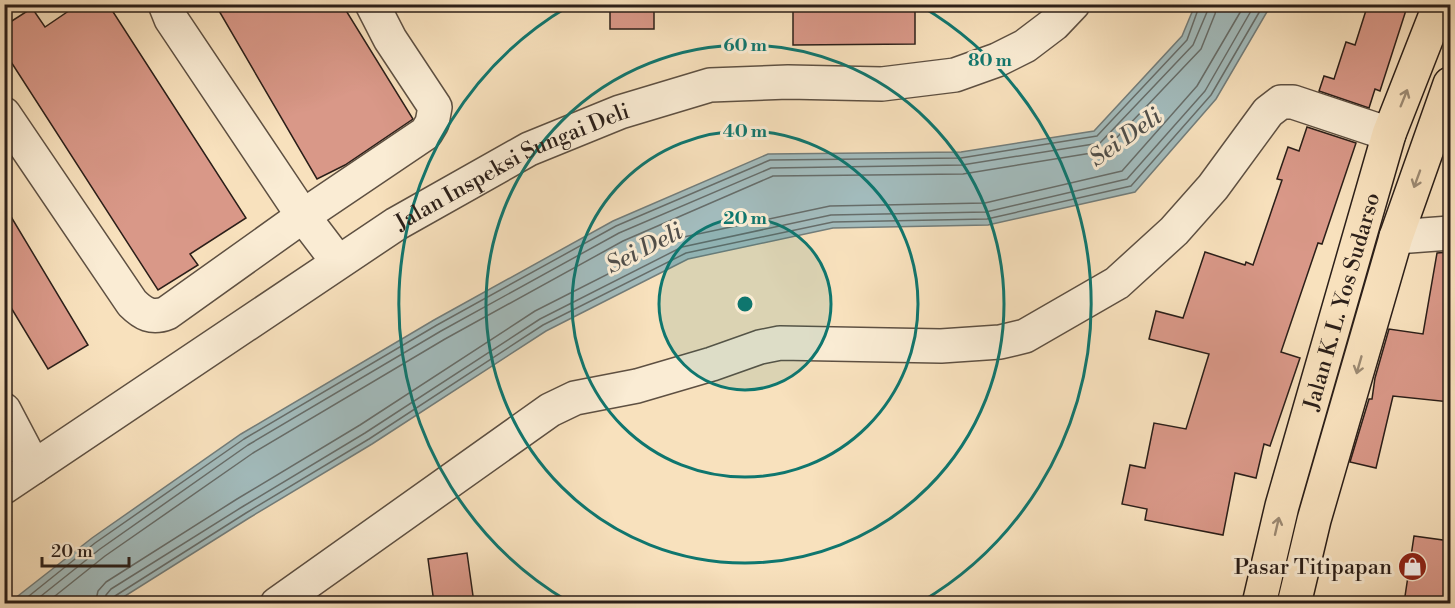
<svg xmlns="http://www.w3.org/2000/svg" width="1455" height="608" viewBox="0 0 1455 608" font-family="'Libre Bodoni',serif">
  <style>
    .water { fill: #a2bbbc; stroke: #727d7b; stroke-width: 1.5 }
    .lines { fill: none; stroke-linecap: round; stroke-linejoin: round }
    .shore { stroke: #666d6a; stroke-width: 1.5 }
    .building { fill: #d99888; stroke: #2b1f19; stroke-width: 1.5 }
    .minor-casing { stroke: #5e5042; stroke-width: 36 }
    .highway-casing { stroke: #2b1f19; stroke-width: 36 }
    .minor { stroke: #faecd4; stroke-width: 33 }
    .highway { stroke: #f8e1bd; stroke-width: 33 }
    .oneway { stroke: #9c8a73 }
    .ring { fill: none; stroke: #0f766e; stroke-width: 3 }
    .labels { text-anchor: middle; stroke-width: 6; stroke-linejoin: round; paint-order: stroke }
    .street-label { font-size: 22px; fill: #2b1f19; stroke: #faecd4 }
    .poi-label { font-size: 22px; fill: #2b1f19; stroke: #faecd4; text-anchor: end }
    .water-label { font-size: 24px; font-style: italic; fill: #4f4e4a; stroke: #faecd4 }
    .centre { fill: #0f766e; stroke: #faecd4; stroke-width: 3 }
    .ring-label { font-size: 18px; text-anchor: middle; font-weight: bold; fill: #0f766e; stroke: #faecd4; stroke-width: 6; stroke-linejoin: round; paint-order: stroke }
  </style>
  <rect width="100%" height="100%" fill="#f8e1bd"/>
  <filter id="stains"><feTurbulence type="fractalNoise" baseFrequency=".00333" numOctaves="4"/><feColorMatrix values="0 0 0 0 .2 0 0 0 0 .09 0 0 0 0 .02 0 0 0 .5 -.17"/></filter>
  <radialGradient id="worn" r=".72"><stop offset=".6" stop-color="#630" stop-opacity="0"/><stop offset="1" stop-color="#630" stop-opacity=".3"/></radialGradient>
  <path class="water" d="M 1195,5 L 1271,5 L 1216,99 L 1135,192 L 988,225 L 833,228 L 688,259 L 546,331 L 372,444 L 249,518 L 114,603 L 9,603 L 92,538 L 241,434 L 434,320 L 613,221 L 768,154 L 961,152 L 1094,131 L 1182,36 Z"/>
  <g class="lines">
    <g class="shore">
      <path d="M 19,604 L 95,543 L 244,439 L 437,325 L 616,226 L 770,160 L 961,158 L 1097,136 L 1187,40 L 1200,4"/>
      <path d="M 31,604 L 100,549 L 248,445 L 441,331 L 619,233 L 771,168 L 962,165 L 1100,143 L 1193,45 L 1207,12 L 1208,4"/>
      <path d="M 45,604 L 105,556 L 253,453 L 445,339 L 623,241 L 773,176 L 963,174 L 1104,151 L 1201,49 L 1215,14 L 1217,4"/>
      <path d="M 95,604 L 98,591 L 106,582 L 237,499 L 360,425 L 535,311 L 679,238 L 830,206 L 985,203 L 1122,171 L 1197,86 L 1245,4"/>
      <path d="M 104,604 L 106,595 L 111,589 L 242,507 L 365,433 L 540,319 L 682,247 L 831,215 L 986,212 L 1127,179 L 1205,91 L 1255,4"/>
      <path d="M 112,604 L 115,596 L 246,513 L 369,439 L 543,325 L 686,253 L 833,222 L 987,219 L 1131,186 L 1211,95 L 1264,4"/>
    </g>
  </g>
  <g class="building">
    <path d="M 79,4 L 108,4 L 246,218 L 190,254 L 198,265 L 158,290 L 4,51 L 4,26 L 32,8 L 45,27 Z"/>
    <path d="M 215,4 L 342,4 L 413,119 L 345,165 L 317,179 Z"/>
    <rect x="610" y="4" width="44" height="25"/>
    <path d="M 793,4 L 915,4 L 915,44 L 793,45 Z"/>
    <path d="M 1368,4 L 1408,4 L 1380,91 L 1375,89 L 1369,108 L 1319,91 L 1324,76 L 1334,79 L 1346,42 L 1355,45 Z"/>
    <path d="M 1307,127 L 1356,143 L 1322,244 L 1318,243 L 1281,352 L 1300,358 L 1270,446 L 1264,444 L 1256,478 L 1235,473 L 1223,535 L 1145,520 L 1147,509 L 1122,504 L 1130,465 L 1145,468 L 1154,423 L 1186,429 L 1209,354 L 1149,339 L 1156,311 L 1183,318 L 1205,252 L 1245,265 L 1246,262 L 1253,265 L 1282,180 L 1277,179 L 1288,147 L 1299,151 Z"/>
    <path d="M 4,205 L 88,345 L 48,369 L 4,296 Z"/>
    <path d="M 1450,252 L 1450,402 L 1393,396 L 1376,468 L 1350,462 L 1369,399 L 1372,399 L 1375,378 L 1389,329 L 1423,334 L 1437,253 Z"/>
    <path d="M 1414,536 L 1450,541 L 1450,603 L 1404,603 Z"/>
    <path d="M 467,553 L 474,603 L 434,603 L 428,559 Z"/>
  </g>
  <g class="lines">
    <defs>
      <g id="minor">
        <path d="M 165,4 L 171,19 L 303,216 L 338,262"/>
        <path d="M 4,114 L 132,303 C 143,314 152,319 167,313 L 303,216 L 426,133 L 432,123 L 435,107 L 390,39 L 372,4"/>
        <path d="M 1396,237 L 1450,233"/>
        <path d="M 4,410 L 34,467"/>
        <path id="s1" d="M 4,487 L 396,224 L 529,149 L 620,112 L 710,85 L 788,82 L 882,84 L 955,75 L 997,60 L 1025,46 L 1054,24 L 1073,4"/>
        <path d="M 277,604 L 550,410 L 575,398 L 637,386 L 712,364 L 760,347 L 780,343 L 941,346 L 1000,342 L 1025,336 L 1117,283 L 1174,231 L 1213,187 L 1268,112 L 1281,102 L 1293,102 L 1389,134"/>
      </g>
      <g id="highway">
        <path id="s2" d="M 1259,604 L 1282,506 L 1389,134 L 1440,4"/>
        <path d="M 1294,604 L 1314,520 L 1396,237 L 1450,84"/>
      </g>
    </defs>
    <use href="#minor" class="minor-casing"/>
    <use href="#highway" class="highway-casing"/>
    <use href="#minor" class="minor"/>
    <use href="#highway" class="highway"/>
  </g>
  <defs><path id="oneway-shaft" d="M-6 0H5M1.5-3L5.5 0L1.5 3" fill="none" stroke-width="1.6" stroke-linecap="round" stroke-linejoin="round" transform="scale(1.5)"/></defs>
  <g class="oneway">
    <use href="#oneway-shaft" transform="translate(1404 98) rotate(-68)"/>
    <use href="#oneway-shaft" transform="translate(1417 179) rotate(110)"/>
    <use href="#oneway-shaft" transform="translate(1359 365) rotate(106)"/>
    <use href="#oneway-shaft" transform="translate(1277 526) rotate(-77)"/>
  </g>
  <circle cx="745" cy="304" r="86" fill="#0f766e" fill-opacity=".12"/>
  <g class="ring">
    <circle cx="745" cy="304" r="86"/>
    <circle cx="745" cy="304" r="173"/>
    <circle cx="745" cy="304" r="259"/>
    <path d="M569 602A346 346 0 0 1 569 6M921 6A346 346 0 0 1 921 602"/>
  </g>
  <defs>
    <symbol id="shop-disc" viewBox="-11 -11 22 22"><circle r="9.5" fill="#8f2418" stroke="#faecd4"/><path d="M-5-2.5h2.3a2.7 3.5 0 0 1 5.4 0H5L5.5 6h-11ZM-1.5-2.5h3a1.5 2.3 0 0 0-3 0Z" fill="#fff"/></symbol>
  </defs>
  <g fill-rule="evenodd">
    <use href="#shop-disc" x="1396" y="550" width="33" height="33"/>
  </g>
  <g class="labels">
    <g class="street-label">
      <text dy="8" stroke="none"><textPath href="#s1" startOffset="602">Jalan Inspeksi Sungai Deli</textPath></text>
      <text dy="8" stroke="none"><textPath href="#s2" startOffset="314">Jalan K. L. Yos Sudarso</textPath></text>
    </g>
    <g class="poi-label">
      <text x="1392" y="574">Pasar Titipapan</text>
    </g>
    <g class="water-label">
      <text transform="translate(1125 137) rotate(-35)" y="8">Sei Deli</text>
      <text transform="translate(644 248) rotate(-27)" y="8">Sei Deli</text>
    </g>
  </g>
  <circle cx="745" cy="304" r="9" class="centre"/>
  <g class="ring-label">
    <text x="745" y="51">60 m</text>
    <text x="990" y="66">80 m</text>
    <text x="745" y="137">40 m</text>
    <text x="745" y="224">20 m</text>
  </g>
  <rect width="1455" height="608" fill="none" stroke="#f8e1bd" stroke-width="24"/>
  <rect x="6" y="6" width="1443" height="596" fill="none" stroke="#2b1f19" stroke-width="3"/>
  <rect x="12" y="12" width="1431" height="584" fill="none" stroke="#2b1f19" stroke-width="1.5"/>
  <path d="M42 557v9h87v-9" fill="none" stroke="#2b1f19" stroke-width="3"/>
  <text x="51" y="557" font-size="18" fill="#2b1f19" stroke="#faecd4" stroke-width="4.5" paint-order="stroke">20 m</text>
  <rect width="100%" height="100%" filter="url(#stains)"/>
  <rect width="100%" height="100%" fill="url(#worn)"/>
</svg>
